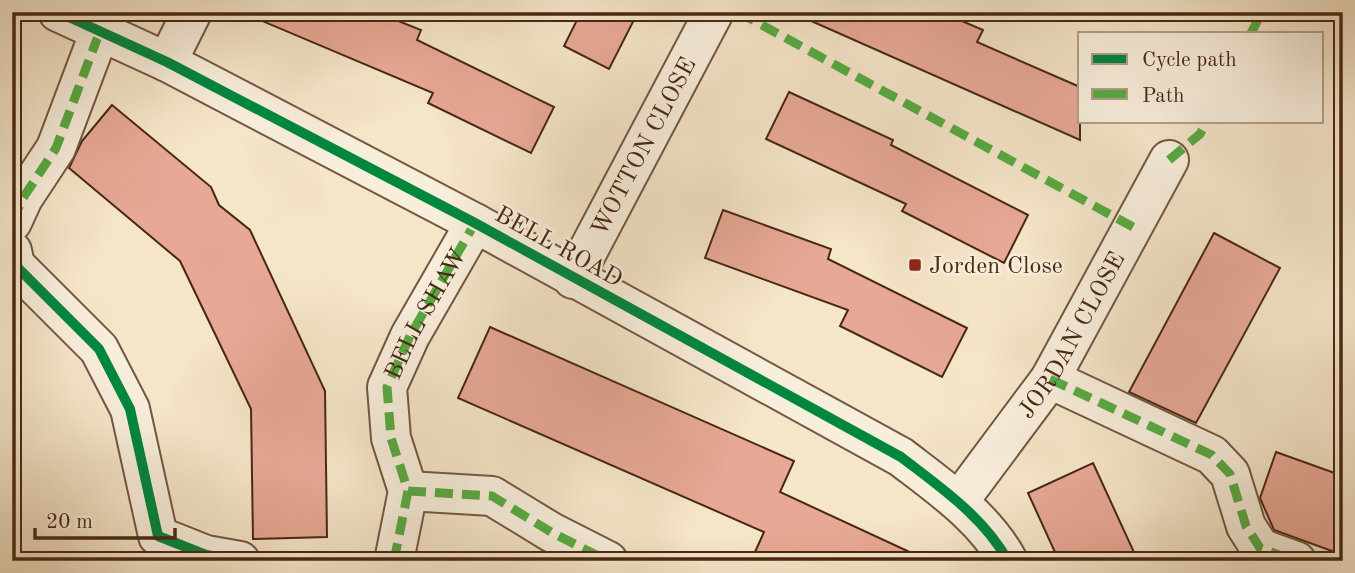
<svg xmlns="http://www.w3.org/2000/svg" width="1355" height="573" viewBox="0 0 1355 573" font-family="'Old Standard TT',serif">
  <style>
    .building { fill: #e7a895; stroke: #482814; stroke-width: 2 }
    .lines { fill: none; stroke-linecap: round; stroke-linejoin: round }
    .minor-casing { stroke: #735741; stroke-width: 42 }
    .minor { stroke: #f8eedc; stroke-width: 38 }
    .quiet { stroke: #56aa42; stroke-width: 9; stroke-dasharray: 18 9; stroke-linecap: butt }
    .cycleway-casing { stroke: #f8eedc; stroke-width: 15 }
    .cycleway { stroke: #00873e; stroke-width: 10 }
    .poi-dot { fill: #8f2418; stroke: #f8eedc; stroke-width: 2.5 }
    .labels { text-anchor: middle; stroke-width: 5; stroke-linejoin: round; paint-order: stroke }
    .street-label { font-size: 24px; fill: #482814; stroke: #f8eedc }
    .poi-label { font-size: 24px; fill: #482814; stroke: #f8eedc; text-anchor: start }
  </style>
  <rect width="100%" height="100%" fill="#f5e5c9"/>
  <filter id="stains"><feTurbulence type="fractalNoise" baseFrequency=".00286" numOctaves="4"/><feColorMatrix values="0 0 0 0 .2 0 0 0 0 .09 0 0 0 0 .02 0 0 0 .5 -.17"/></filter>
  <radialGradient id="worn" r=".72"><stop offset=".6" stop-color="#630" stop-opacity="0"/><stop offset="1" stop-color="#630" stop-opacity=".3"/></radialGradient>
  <g class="building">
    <path d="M 241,12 L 376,12 L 421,30 L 417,40 L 554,107 L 531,153 L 428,103 L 433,93 Z"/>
    <path d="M 581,12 L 638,12 L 609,69 L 564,46 Z"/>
    <path d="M 791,12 L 941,12 L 983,30 L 977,42 L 1080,87 L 1080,140 Z"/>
    <path d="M 789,92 L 893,140 L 891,145 L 1028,215 L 1004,263 L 902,211 L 906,204 L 766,139 Z"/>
    <path d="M 112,105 L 211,187 L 219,205 L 250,230 L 325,391 L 327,537 L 253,539 L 251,409 L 180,261 L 69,168 L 82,141 Z"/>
    <path d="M 723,210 L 831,249 L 828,259 L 967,328 L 942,377 L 840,326 L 848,310 L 705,258 Z"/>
    <path d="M 1214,233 L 1280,268 L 1196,423 L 1129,392 Z"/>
    <path d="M 490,327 L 794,461 L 780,492 L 929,561 L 751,561 L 764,532 L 458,398 Z"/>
    <path d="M 1276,452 L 1343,476 L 1343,555 L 1274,530 L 1260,498 Z"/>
    <path d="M 1093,463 L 1138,561 L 1059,561 L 1028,493 Z"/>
  </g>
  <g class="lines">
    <defs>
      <g id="minor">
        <path d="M 58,12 L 167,62 L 475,223 L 901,457 C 940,487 984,517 1008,561"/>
        <path d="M 167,62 L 192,12"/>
        <path d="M 12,222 L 23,198 L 56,148 L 100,31"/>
        <path d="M 12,251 L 15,265 L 99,349 L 130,409 L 158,536 L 206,555 L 240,561"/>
        <path id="s1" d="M 573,279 L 714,12"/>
        <path d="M 1050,379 L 1212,455 L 1230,474 L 1246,526 L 1260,548 L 1296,561"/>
        <path d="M 408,491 L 492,496 L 551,532 L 608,561"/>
        <path id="s2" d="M 959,501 L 1050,379 L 1169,160"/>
        <path id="s3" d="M 394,561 L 408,491 L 391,438 L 387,387 L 410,336 L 475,223"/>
      </g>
    </defs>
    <use href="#minor" class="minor-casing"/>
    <use href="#minor" class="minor"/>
    <g class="quiet">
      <path d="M 738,12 L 1133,227"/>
      <path d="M 1251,33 L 1262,12"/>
      <path d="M 1169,160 L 1200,134 L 1207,121"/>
      <path d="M 12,222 L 23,198 L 56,148 L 100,31"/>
      <path d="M 1050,379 L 1212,455 L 1230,474 L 1246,526 L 1260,548 L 1296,561"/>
      <path d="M 408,491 L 492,496 L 551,532 L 608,561"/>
      <path d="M 394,561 L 408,491 L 391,438 L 387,387 L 410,336 L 475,223"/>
    </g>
    <defs>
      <g id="cycleway">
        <path d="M 58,12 L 167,62 L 475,223 L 901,457 C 940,487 984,517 1008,561"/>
        <path d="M 12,251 L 15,265 L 99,349 L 130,409 L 158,536 L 206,555 L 240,561"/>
      </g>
    </defs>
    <use href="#cycleway" class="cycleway-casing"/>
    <use href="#cycleway" class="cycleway"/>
  </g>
  <rect class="poi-dot" x="908" y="258" width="14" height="14" rx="3.5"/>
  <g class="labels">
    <g class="street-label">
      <text dy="8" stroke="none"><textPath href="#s1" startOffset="150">WOTTON CLOSE</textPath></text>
      <text transform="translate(559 246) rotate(29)" y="8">BELL ROAD</text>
      <text dy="8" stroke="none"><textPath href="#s3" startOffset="261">BELL SHAW</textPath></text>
      <text dy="8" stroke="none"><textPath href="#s2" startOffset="201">JORDAN CLOSE</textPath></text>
    </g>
    <g class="poi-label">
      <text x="929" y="273">Jorden Close</text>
    </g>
  </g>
  <rect width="1355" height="573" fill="none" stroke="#f5e5c9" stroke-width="42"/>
  <rect x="14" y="14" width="1327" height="545" fill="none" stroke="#482814" stroke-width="3.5"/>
  <rect x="21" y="21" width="1313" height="531" fill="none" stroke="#482814" stroke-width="2"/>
  <rect x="1078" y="32" width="245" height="91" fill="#f8eedc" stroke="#b29f8c" stroke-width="2"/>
  <rect x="1092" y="54" width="35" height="10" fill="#00873e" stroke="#b29f8c" stroke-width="2"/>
  <text x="1142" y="66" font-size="21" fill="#482814">Cycle path</text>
  <rect x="1092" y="89" width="35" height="10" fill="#56aa42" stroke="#b29f8c" stroke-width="2"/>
  <text x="1142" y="102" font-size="21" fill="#482814">Path</text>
  <path d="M35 528v10h140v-10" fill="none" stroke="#482814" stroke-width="3.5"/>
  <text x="46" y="528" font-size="21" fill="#482814" stroke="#f8eedc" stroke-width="5" paint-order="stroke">20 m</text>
  <rect width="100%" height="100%" filter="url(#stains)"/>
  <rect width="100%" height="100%" fill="url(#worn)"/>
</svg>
